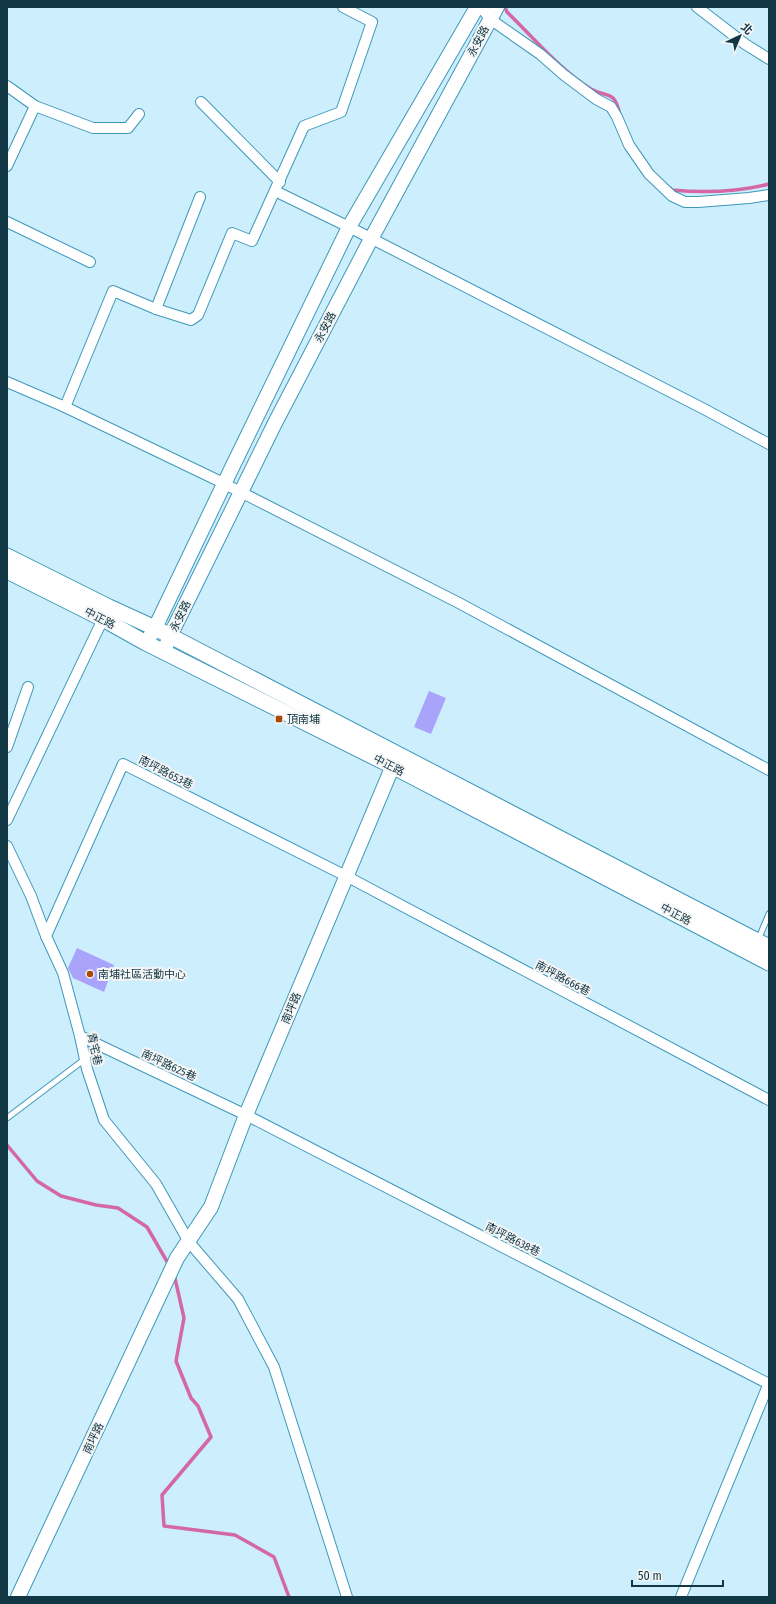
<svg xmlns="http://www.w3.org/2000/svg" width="776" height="1604" viewBox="0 0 776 1604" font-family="'Fira Sans Condensed','Noto Sans TC',sans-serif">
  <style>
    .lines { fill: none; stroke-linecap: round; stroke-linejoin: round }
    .stream { stroke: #d467a6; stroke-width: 3.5 }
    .building { fill: #aaa3fb }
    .lane-casing { stroke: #3e98ba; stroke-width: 7 }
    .street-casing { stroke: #3e98ba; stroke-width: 12 }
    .secondary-casing { stroke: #3e98ba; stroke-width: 16 }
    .primary-casing { stroke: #3e98ba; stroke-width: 17 }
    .lane { stroke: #fff; stroke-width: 5 }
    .street { stroke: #fff; stroke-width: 10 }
    .secondary { stroke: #fff; stroke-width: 14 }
    .primary { stroke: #fff; stroke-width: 15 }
    .poi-dot { fill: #aa4805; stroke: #f5f5f5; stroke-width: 1.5 }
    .labels { text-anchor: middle; stroke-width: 4; stroke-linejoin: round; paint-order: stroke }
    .street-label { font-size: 11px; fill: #113745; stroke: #f5f5f5 }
    .poi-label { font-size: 11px; fill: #113745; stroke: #f5f5f5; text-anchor: start }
  </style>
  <rect width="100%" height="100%" fill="#cdeefc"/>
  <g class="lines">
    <g class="stream">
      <path d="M 505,7 L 507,12 C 532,36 561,71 591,89 C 609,99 614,89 620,115"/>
      <path d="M 670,188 L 672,190 C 705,193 737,192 769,184"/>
      <path d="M 7,1145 L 37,1181 L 61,1196 L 96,1205 L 118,1208 L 147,1227 L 169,1265"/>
      <path d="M 174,1274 L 184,1318 L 176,1361 L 191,1398 L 198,1406 L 211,1437 L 162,1495 L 164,1526 L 235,1535 L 274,1557 L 289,1597"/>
    </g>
  </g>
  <g class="building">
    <path d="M 429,691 L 446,698 L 431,734 L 414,727 Z"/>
    <path d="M 77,948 L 114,965 L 104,992 L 73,978 L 68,968 Z"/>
  </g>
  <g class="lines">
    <defs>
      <g id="lane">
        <path d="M 758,940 L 769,914"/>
        <path d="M 7,1118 L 85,1059 L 99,1045"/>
      </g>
      <g id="street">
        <path d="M 481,7 L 490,19 L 540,54 L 564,75 L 596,99 L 611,107 L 617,117 L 629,145 L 649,174 L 672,196 L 685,202 L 698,202 L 749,198 L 769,195"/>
        <path d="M 697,7 L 745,44 L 769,59"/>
        <path d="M 7,86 L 35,106 L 93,128 L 128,128 L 139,114"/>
        <path d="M 201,102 L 280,182"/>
        <path d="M 7,166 L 35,106"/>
        <path d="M 275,191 L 349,227 L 704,409 L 769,444"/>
        <path d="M 7,222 L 90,262"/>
        <path d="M 156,309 L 200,197"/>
        <path d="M 7,382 L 65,407 L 217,480 L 459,603 L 769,770"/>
        <path d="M 65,407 L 113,291 L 156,309 L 191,320 L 198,315 L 232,233 L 252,241 L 304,126 L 341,112 L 372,22 L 343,7"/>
        <path d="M 7,747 L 28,687"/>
        <path d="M 7,820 L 103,619"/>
        <path d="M 7,846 L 31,896 L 46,936 L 63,973 L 80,1036 L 87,1069 L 104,1120 L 156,1184 L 189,1242 L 238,1299 L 274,1367 L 347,1597"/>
        <path d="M 46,936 L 123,764 L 346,876 L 769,1100"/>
        <path d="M 80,1036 L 246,1115 L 769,1384"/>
        <path d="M 681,1597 L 769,1383"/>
      </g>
      <g id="secondary">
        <path d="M 146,643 L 155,628 L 224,484 L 349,227 L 477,7"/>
        <path d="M 164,651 L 170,636 L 275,423 L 371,239 L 497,7"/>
        <path d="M 18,1597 L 177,1258 L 211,1207 L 246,1115 L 397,756"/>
      </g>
      <g id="primary">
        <path d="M 7,556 L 109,607 L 155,628 L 769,947"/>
        <path d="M 7,571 L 103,619 L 146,643 L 392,766 L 769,963"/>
      </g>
    </defs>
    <use href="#lane" class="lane-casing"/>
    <use href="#street" class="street-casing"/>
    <use href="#secondary" class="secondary-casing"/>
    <use href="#primary" class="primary-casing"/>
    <use href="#lane" class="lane"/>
    <use href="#street" class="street"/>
    <use href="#secondary" class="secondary"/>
    <use href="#primary" class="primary"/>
  </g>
  <g class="poi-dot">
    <rect x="275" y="715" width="8" height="8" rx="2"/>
    <circle cx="90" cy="974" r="4"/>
  </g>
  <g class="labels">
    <g class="street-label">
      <text transform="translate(478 41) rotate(-62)" y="4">永安路</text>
      <text transform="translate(325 327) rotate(-62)" y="4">永安路</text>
      <text transform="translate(180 616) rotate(-64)" y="4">永安路</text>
      <text transform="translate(100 618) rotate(28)" y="4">中正路</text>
      <text transform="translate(389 765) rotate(27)" y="4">中正路</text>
      <text transform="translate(166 772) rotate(27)" y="4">南坪路653巷</text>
      <text transform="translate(676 914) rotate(28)" y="4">中正路</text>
      <text transform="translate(563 978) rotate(28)" y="4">南坪路666巷</text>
      <text transform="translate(291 1008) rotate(-67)" y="4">南坪路</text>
      <text transform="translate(95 1049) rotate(77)" y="4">青宅巷</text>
      <text transform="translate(169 1065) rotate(25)" y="4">南坪路625巷</text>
      <text transform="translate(513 1239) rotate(27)" y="4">南坪路638巷</text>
      <text transform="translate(93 1438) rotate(-65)" y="4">南坪路</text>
    </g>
    <g class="poi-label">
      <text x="287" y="723">頂南埔</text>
      <text x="98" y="978">南埔社區活動中心</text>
    </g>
  </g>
  <rect width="776" height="1604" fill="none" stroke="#113745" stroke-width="16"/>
  <g transform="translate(740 36) rotate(44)" stroke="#f5f5f5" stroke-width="3" paint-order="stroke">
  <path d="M0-3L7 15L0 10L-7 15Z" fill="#113745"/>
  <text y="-6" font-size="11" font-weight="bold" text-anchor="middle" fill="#113745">北</text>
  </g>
  <path d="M632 1580v6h91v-6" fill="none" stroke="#113745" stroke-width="2"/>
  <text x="638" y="1580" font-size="12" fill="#113745" stroke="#f5f5f5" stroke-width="3" paint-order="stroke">50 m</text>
</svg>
